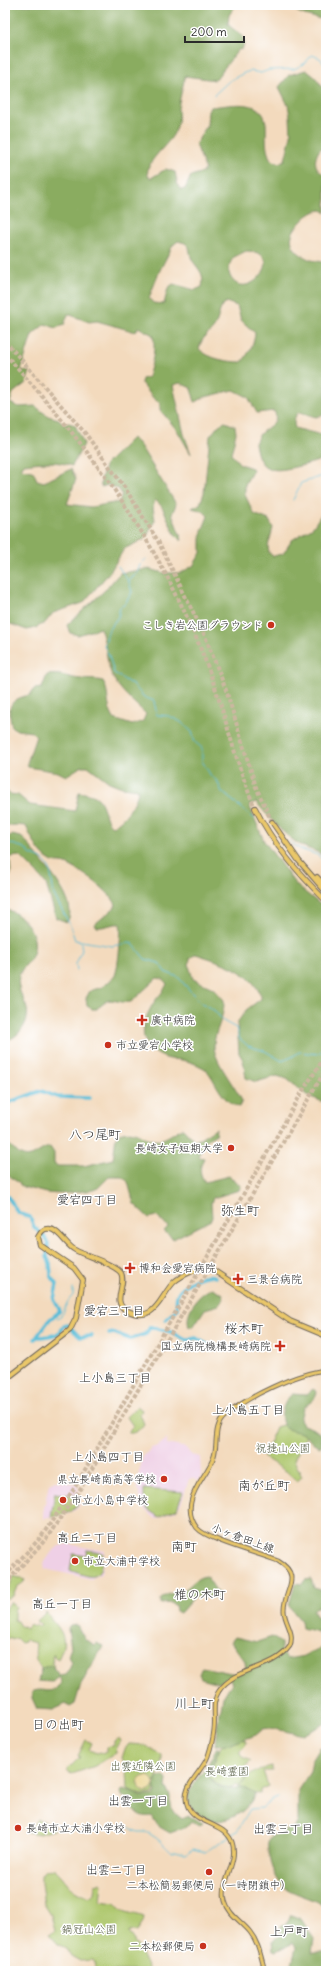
<svg xmlns="http://www.w3.org/2000/svg" width="331" height="1976" viewBox="0 0 331 1976" font-family="Delius,'Klee One',sans-serif">
  <style>
    .built { fill: #efd0e6 }
    .green { fill: #aec76d; stroke: #6c794c }
    .forest { fill: #8aac60; stroke: #5a6c46; fill-rule: evenodd }
    .sand { fill: #eeda9e; stroke: #8c8264 }
    .lines { fill: none; stroke-linecap: round; stroke-linejoin: round }
    .stream { stroke: #59bdd8; stroke-width: 1 }
    .river { stroke: #59bdd8; stroke-width: 3.5 }
    .highway-tunnel { stroke: #cbb7a0; stroke-width: 4; stroke-dasharray: 4 2; stroke-linecap: butt }
    .major-casing { stroke: #71685e; stroke-width: 5 }
    .highway-casing { stroke: #71685e; stroke-width: 6 }
    .major { stroke: #eac769; stroke-width: 3 }
    .highway { stroke: #eac769; stroke-width: 4 }
    .poi-dot { fill: #c8321e; stroke: #fff; stroke-width: 1.5 }
    .labels { text-anchor: middle; stroke-width: 3; stroke-linejoin: round; paint-order: stroke }
    .poi-label { font-size: 11px; fill: #2b2b2b; stroke: #fff; text-anchor: start }
    .park-label { font-size: 11px; fill: #525a3f; stroke: #fff }
    .street-label { font-size: 11px; fill: #2b2b2b; stroke: #fff }
    .neighbourhood-label { font-size: 12px; fill: #2b2b2b; stroke: #fff }
    .quarter-label { font-size: 13px; fill: #2b2b2b; stroke: #fff }
  </style>
  <rect width="100%" height="100%" fill="#fff"/>
  <filter id="ink" filterUnits="userSpaceOnUse"><feTurbulence type="fractalNoise" baseFrequency=".025" numOctaves="2"/><feDisplacementMap in="SourceGraphic" scale="8" xChannelSelector="R" yChannelSelector="G"/><feConvolveMatrix kernelMatrix="1 2 1 2 8 2 1 2 1" color-interpolation-filters="sRGB"/></filter>
  <filter id="wash" filterUnits="userSpaceOnUse"><feTurbulence type="fractalNoise" baseFrequency=".012" numOctaves="4" result="noise"/><feDisplacementMap in="SourceGraphic" scale="16" xChannelSelector="R" yChannelSelector="G"/><feGaussianBlur stdDeviation="0.9" result="paint"/><feColorMatrix in="noise" values="0 0 0 0 0 0 0 0 0 0 0 0 0 0 0 0 0 1.4 0 .05"/><feComposite in="paint" operator="in"/></filter>
  <g filter="url(#wash)">
    <rect width="100%" height="100%" fill="#f3dabd"/>
    <g class="built">
      <path d="M 167,1439 L 167,1444 L 187,1448 L 192,1455 L 200,1457 L 201,1477 L 199,1481 L 192,1478 L 189,1479 L 181,1504 L 176,1511 L 156,1519 L 144,1509 L 136,1484 L 143,1457 L 151,1448 L 158,1446 Z"/>
      <path d="M 56,1481 L 75,1484 L 78,1487 L 80,1504 L 78,1508 L 68,1514 L 44,1519 L 43,1513 L 49,1484 Z"/>
      <path d="M 68,1544 L 105,1551 L 101,1574 L 91,1579 L 45,1569 L 44,1563 L 51,1553 L 59,1546 Z"/>
    </g>
    <g class="green">
      <path d="M 137,1406 L 142,1410 L 140,1414 L 144,1424 C 140,1429 136,1434 128,1433 L 133,1426 L 127,1417 Z"/>
      <path d="M 289,1423 L 307,1434 L 294,1460 L 302,1477 L 297,1481 L 286,1471 L 263,1457 L 276,1427 Z"/>
      <path d="M 144,1489 L 183,1492 L 177,1509 L 159,1517 L 147,1509 L 144,1497 Z"/>
      <path d="M 55,1493 L 78,1496 C 80,1513 64,1514 51,1517 Z"/>
      <path d="M 87,1550 L 103,1553 C 100,1581 96,1580 70,1570 L 73,1554 L 86,1556 Z"/>
      <path d="M 14,1576 L 25,1580 L 24,1582 L 17,1587 L 13,1596 L 5,1599 L 5,1586 L 9,1587 Z"/>
      <path d="M 11,1601 L 16,1607 L 14,1610 L 14,1620 L 17,1621 L 19,1625 L 26,1629 L 30,1624 L 34,1626 L 36,1624 L 39,1627 L 41,1624 L 37,1621 L 46,1612 C 58,1629 71,1635 58,1659 L 53,1656 L 54,1654 L 52,1657 L 54,1670 L 40,1675 L 41,1668 C 34,1659 35,1654 36,1643 L 28,1641 L 26,1639 L 25,1642 L 21,1643 L 16,1638 L 12,1640 L 10,1637 L 5,1641 L 5,1610 Z"/>
      <path d="M 119,1738 L 121,1741 L 116,1749 L 116,1753 L 95,1766 L 72,1774 L 66,1771 L 80,1757 L 78,1756 L 86,1740 L 92,1743 L 89,1750 L 97,1753 L 101,1752 L 102,1754 L 106,1752 L 106,1747 L 114,1745 L 114,1741 Z"/>
      <path d="M 239,1739 L 246,1740 L 247,1743 L 240,1750 C 239,1759 245,1757 251,1761 L 242,1771 L 247,1776 L 242,1784 L 238,1786 L 236,1784 L 229,1789 L 216,1784 L 209,1776 L 210,1772 L 221,1746 Z"/>
      <path d="M 129,1744 L 144,1745 L 162,1756 C 162,1767 158,1773 155,1782 C 154,1786 155,1791 153,1794 L 141,1795 L 128,1789 L 127,1769 L 122,1758 L 125,1749 Z"/>
      <path d="M 272,1766 L 272,1771 L 263,1771 L 268,1786 L 260,1790 L 260,1794 L 240,1789 L 239,1786 C 244,1784 244,1780 248,1777 C 255,1771 264,1768 272,1766 Z"/>
      <path d="M 37,1819 L 54,1825 L 53,1830 L 40,1834 L 27,1832 L 28,1827 L 33,1826 Z"/>
      <path d="M 55,1869 C 69,1882 66,1888 88,1897 L 94,1893 L 95,1884 L 99,1883 L 102,1884 L 100,1901 L 115,1903 C 123,1915 132,1912 144,1917 L 143,1922 L 137,1931 L 132,1931 L 128,1933 C 136,1941 144,1960 149,1971 L 94,1971 L 96,1965 L 93,1960 L 80,1961 L 71,1956 L 66,1948 L 59,1945 L 49,1934 L 55,1931 L 51,1915 L 44,1904 L 41,1883 L 41,1875 L 45,1870 Z"/>
    </g>
    <g class="forest">
      <path d="M 5,5 L 236,5 L 229,15 L 228,24 C 235,33 249,35 242,49 L 238,50 L 215,80 L 185,76 C 184,82 178,105 178,109 C 179,119 179,125 173,135 C 167,146 144,163 148,176 L 151,178 L 166,169 L 175,172 L 178,186 L 181,190 L 185,189 L 191,176 L 203,172 L 205,169 L 196,144 L 207,125 L 208,111 L 210,107 C 228,106 262,96 266,123 C 267,136 264,148 271,160 L 279,163 L 285,160 L 291,136 L 290,116 L 288,105 L 279,87 L 289,75 L 306,70 L 315,77 L 326,92 L 326,148 L 321,148 C 313,158 313,170 326,175 L 326,213 L 322,210 C 311,211 305,217 298,225 C 284,240 294,253 311,260 C 316,261 322,261 326,264 L 326,414 L 316,417 L 299,412 C 294,417 293,421 295,428 L 298,429 L 326,436 L 326,458 C 316,462 306,465 295,467 C 271,473 259,471 255,443 C 257,440 258,436 260,434 C 266,427 281,423 274,411 L 257,413 L 248,397 L 234,390 L 205,397 L 195,402 L 191,388 L 180,383 L 173,385 L 184,434 L 191,454 L 177,430 L 160,410 L 160,403 L 154,399 L 141,383 L 142,379 L 148,377 C 152,364 156,349 153,335 L 138,327 L 136,332 L 97,321 L 89,322 L 68,314 L 64,325 L 56,328 L 45,324 L 32,335 L 21,370 L 30,372 L 26,383 L 13,393 L 10,403 L 19,407 L 35,406 L 48,416 L 59,419 L 64,425 L 69,423 L 75,425 L 84,444 L 72,466 C 57,460 39,462 24,464 L 21,469 L 33,471 L 37,480 L 44,482 L 71,469 L 76,479 L 67,504 L 91,507 L 119,502 L 122,495 L 119,489 L 108,485 L 101,487 C 100,478 104,473 105,465 L 132,438 L 139,444 L 176,504 L 172,514 L 182,540 L 180,540 C 169,530 167,507 155,500 L 153,507 L 155,520 L 146,538 L 124,549 L 110,572 L 83,603 L 53,613 L 45,623 L 35,628 L 27,630 L 5,622 ZM 178,241 L 185,243 L 189,247 C 190,250 190,254 191,257 C 195,268 206,271 202,287 L 195,290 L 173,284 L 168,288 L 164,304 L 153,303 L 149,298 L 160,270 L 173,245 ZM 246,251 C 291,252 247,304 231,278 C 227,271 229,263 234,257 ZM 226,302 L 237,306 L 241,320 L 255,333 C 255,342 248,355 242,362 C 228,362 209,359 199,349 C 202,335 209,336 215,326 C 219,318 219,307 226,302 Z"/>
      <path d="M 290,5 L 326,5 L 326,20 C 313,17 298,16 290,5 Z"/>
      <path d="M 225,422 L 235,426 L 236,433 L 231,454 L 240,464 L 252,468 L 253,470 L 245,484 L 245,495 L 254,514 L 269,520 L 273,528 L 268,546 L 269,553 L 273,556 L 283,554 L 292,540 L 313,527 L 326,507 L 326,859 C 320,851 310,850 302,846 C 283,835 270,818 256,802 L 249,805 L 264,841 L 296,885 L 326,909 L 326,1103 L 308,1096 L 287,1079 L 277,1076 L 256,1082 L 246,1078 L 243,1060 L 239,1053 L 237,1023 L 246,1010 L 261,999 L 261,996 C 251,970 220,962 196,954 L 190,958 L 189,966 L 193,979 L 213,988 L 224,1000 C 225,1018 214,1031 214,1046 C 214,1061 235,1086 242,1101 L 239,1107 C 217,1100 215,1073 202,1067 C 197,1064 188,1061 182,1060 C 177,1059 171,1060 166,1058 C 138,1048 139,1027 153,1004 C 157,997 164,992 167,984 L 163,979 L 157,978 L 131,1002 C 114,1004 110,993 97,1009 L 92,1009 L 87,1006 L 86,998 L 90,991 C 94,989 98,989 102,987 C 105,985 111,980 114,977 C 118,974 122,930 120,924 C 112,923 105,928 97,927 L 95,924 L 114,908 L 116,905 C 111,891 80,870 66,864 C 61,862 55,864 51,861 C 39,855 31,837 26,826 L 14,825 L 5,827 L 5,789 L 10,794 L 18,795 L 30,805 L 75,811 L 79,792 C 84,793 91,794 95,796 C 106,802 103,820 112,826 C 124,821 138,801 138,789 L 122,787 L 109,782 L 88,766 L 82,766 L 66,776 L 58,772 L 28,767 L 27,763 L 36,736 L 32,732 L 17,730 L 12,727 C 7,707 9,699 30,695 L 34,689 L 42,688 L 47,675 C 62,673 68,678 81,679 C 89,680 95,679 103,681 C 110,692 105,704 114,719 L 132,725 L 143,721 L 146,714 C 135,703 117,689 111,673 C 106,659 106,642 100,628 L 78,635 L 70,633 L 67,625 L 104,591 L 120,573 L 148,569 L 164,573 L 180,573 L 193,566 L 201,553 L 201,534 L 208,516 L 203,511 L 192,508 L 200,504 L 204,493 L 210,436 L 219,425 Z"/>
      <path d="M 12,835 C 15,836 18,836 21,837 C 27,841 31,848 35,853 C 46,867 80,904 67,922 L 56,918 L 46,884 L 37,873 L 20,856 L 10,857 L 11,874 L 5,886 L 5,838 Z"/>
      <path d="M 5,909 C 24,914 41,936 32,956 C 29,964 20,968 19,977 C 16,989 24,998 27,1009 C 30,1023 18,1038 5,1041 Z"/>
      <path d="M 183,1128 L 195,1141 L 216,1128 L 215,1135 C 204,1140 201,1145 199,1157 L 204,1158 C 199,1167 199,1174 205,1182 L 229,1176 L 241,1186 L 239,1190 L 213,1198 L 211,1203 L 212,1217 L 211,1220 L 173,1239 L 164,1231 L 168,1227 L 156,1216 L 149,1218 L 134,1204 L 128,1182 L 123,1177 L 109,1177 L 98,1188 L 93,1190 L 61,1194 L 46,1193 L 23,1187 L 5,1172 L 5,1149 L 9,1145 C 13,1147 15,1151 19,1154 C 32,1162 38,1149 50,1147 L 54,1153 L 54,1164 L 58,1166 L 84,1166 L 113,1159 L 116,1137 L 119,1133 C 141,1126 143,1142 158,1140 C 167,1139 175,1131 183,1128 Z"/>
      <path d="M 213,1288 L 223,1294 L 223,1299 L 219,1305 L 205,1309 L 193,1327 L 189,1327 C 184,1311 199,1293 213,1288 Z"/>
      <path d="M 313,1389 L 317,1392 C 316,1401 309,1402 303,1408 L 300,1420 L 303,1425 L 314,1429 L 322,1435 L 322,1444 L 320,1447 C 311,1445 307,1435 301,1433 C 295,1431 291,1431 285,1428 C 278,1417 283,1402 292,1394 L 306,1395 Z"/>
      <path d="M 205,1576 L 207,1577 L 219,1595 L 218,1599 L 208,1596 L 195,1596 L 180,1613 L 176,1611 L 175,1605 L 171,1603 L 161,1604 L 161,1599 C 168,1592 176,1594 184,1590 C 192,1585 195,1578 205,1576 Z"/>
      <path d="M 311,1579 L 314,1588 L 324,1591 C 327,1601 321,1604 313,1610 L 316,1616 L 326,1621 L 326,1645 L 318,1632 L 302,1628 L 301,1621 L 289,1606 L 295,1583 L 302,1584 L 305,1580 Z"/>
      <path d="M 77,1625 L 85,1640 L 90,1642 L 92,1645 L 95,1646 L 96,1643 L 103,1646 C 102,1649 90,1669 87,1671 L 86,1676 L 81,1684 L 75,1704 L 70,1707 L 66,1704 L 53,1710 L 37,1709 L 32,1698 L 32,1692 C 43,1686 50,1697 61,1684 L 60,1677 L 52,1682 L 38,1681 L 42,1668 L 51,1665 L 59,1675 L 65,1674 L 70,1668 L 71,1663 L 68,1656 L 71,1647 L 68,1629 L 70,1626 Z"/>
      <path d="M 235,1637 L 257,1642 L 272,1637 L 281,1643 L 281,1651 L 287,1659 L 304,1656 L 320,1648 L 324,1648 L 326,1657 L 326,1723 L 303,1735 L 270,1728 L 263,1729 L 256,1735 L 231,1744 L 215,1745 L 219,1712 L 221,1708 L 223,1697 L 232,1683 L 230,1679 L 226,1678 L 219,1683 L 201,1678 L 199,1674 L 202,1667 L 236,1674 L 246,1671 L 245,1661 L 231,1642 Z"/>
      <path d="M 217,1747 L 219,1749 L 209,1772 C 209,1782 221,1789 230,1789 C 233,1789 236,1787 240,1788 C 246,1788 250,1790 255,1793 C 251,1806 238,1817 224,1820 C 208,1824 184,1810 189,1792 C 192,1783 200,1777 205,1769 C 210,1762 213,1754 217,1747 Z"/>
      <path d="M 320,1748 L 326,1749 L 326,1915 L 323,1906 L 318,1902 C 309,1897 291,1893 283,1886 C 274,1879 263,1846 270,1837 L 294,1827 L 298,1822 L 298,1790 L 310,1772 L 312,1761 Z"/>
      <path d="M 164,1776 L 167,1780 L 166,1787 L 170,1796 L 170,1805 L 176,1814 L 182,1819 L 189,1816 L 203,1823 L 200,1826 L 191,1821 L 186,1827 L 170,1833 L 158,1826 L 152,1816 C 132,1819 135,1804 122,1796 L 121,1792 L 123,1789 L 134,1792 L 140,1796 L 154,1796 L 156,1792 L 154,1786 L 158,1777 Z"/>
      <path d="M 291,1915 L 301,1919 L 314,1939 L 312,1952 L 326,1952 L 326,1971 L 293,1971 L 292,1964 L 296,1948 L 293,1943 L 277,1951 L 274,1950 L 273,1941 L 282,1932 L 280,1929 L 281,1926 L 288,1922 Z"/>
    </g>
    <circle class="sand" cx="146" cy="1784" r="8"/>
    <g class="lines">
      <g class="stream">
        <path d="M 214,95 L 229,81 L 244,73 L 250,71 L 261,73 L 269,70 L 294,69 L 304,64 L 312,55 L 320,58 L 326,67"/>
        <path d="M 293,500 L 301,483 L 326,475"/>
        <path d="M 118,566 L 129,582 L 132,592 L 125,604 L 120,607 L 118,617 L 109,629 L 104,646 L 109,655 L 114,673 L 134,686 L 144,697 L 154,701 L 157,715 L 169,716 L 181,722 L 192,732 L 195,742 L 202,748 L 202,761 L 211,776 L 217,781 L 222,792 L 255,819"/>
        <path d="M 129,581 L 137,573 L 140,565 L 146,559"/>
        <path d="M 289,841 L 300,849 L 318,855 L 326,864"/>
        <path d="M 5,842 L 25,848 L 30,854 L 42,859 L 46,863 L 50,869 L 54,895 L 70,925 L 75,940 L 112,946 L 129,943 L 133,944 L 145,959 L 159,963 L 165,972 L 178,977 L 200,1002 L 215,1011 L 223,1021 L 236,1028 L 239,1038 L 248,1046 L 265,1051 L 282,1061 L 292,1057 L 299,1052 L 318,1054 L 326,1047"/>
        <path d="M 77,970 L 76,964 L 82,950 L 81,943"/>
        <path d="M 57,1318 C 67,1314 63,1307 69,1300 C 70,1298 72,1297 73,1295 L 73,1289"/>
        <path d="M 129,1827 C 138,1836 141,1829 150,1834 C 159,1839 164,1845 172,1853 L 175,1851 L 185,1854 L 193,1849 L 205,1852 L 237,1831 L 250,1809 L 262,1808 L 273,1799 L 278,1797"/>
      </g>
      <g class="river">
        <path d="M 5,1107 L 10,1102 L 41,1091 L 57,1097 L 90,1098"/>
        <path d="M 5,1194 C 11,1199 12,1204 16,1210 C 19,1215 26,1215 30,1217 L 34,1227 L 44,1236 L 48,1243 L 47,1257 L 50,1263 L 51,1276 L 57,1284 L 54,1299 L 60,1311 L 50,1319 L 35,1339"/>
        <path d="M 166,1319 L 177,1309 C 177,1303 175,1299 178,1293 C 182,1285 207,1271 215,1277"/>
        <path d="M 109,1334 L 114,1333 L 130,1339 L 146,1334 L 150,1327 L 171,1332 L 187,1340 L 196,1338 L 207,1344 L 216,1346"/>
        <path d="M 38,1337 C 49,1336 59,1337 64,1326 L 68,1325 L 80,1337 L 92,1336"/>
      </g>
    </g>
  </g>
  <g filter="url(#ink)">
    <g class="lines">
      <g class="highway-tunnel">
        <path d="M 5,341 L 85,433 L 125,488 L 158,541 L 205,636 L 226,690 L 256,787 L 272,822"/>
        <path d="M 5,354 C 91,449 161,544 207,665 C 225,712 235,762 255,808"/>
        <path d="M 5,1576 L 41,1537 L 75,1487 L 305,1087 L 325,1057"/>
        <path d="M 5,1584 L 46,1539 L 80,1489 L 326,1069"/>
      </g>
      <defs>
        <path id="major" d="M 265,1971 C 261,1958 259,1943 250,1932 C 242,1922 228,1914 225,1901 C 220,1881 239,1862 232,1842 C 224,1822 197,1825 188,1807 C 179,1787 202,1773 208,1756 C 211,1747 213,1739 214,1730 C 216,1717 211,1702 219,1691 C 235,1667 273,1670 290,1646 C 295,1632 285,1624 284,1611 C 283,1591 304,1576 278,1561 C 261,1554 207,1540 197,1528 C 191,1520 189,1511 191,1502 C 194,1485 209,1472 214,1456 C 218,1443 213,1426 225,1416 C 246,1397 297,1373 326,1370"/>
        <g id="highway">
          <path d="M 255,808 C 273,844 298,873 326,901"/>
          <path d="M 272,822 L 299,861 L 326,892"/>
          <path d="M 317,877 L 326,887"/>
          <path d="M 325,1057 L 326,1056"/>
          <path d="M 5,1380 L 70,1330 L 76,1318 L 83,1280 L 74,1268 L 40,1245 L 38,1237 C 41,1232 43,1228 50,1229 C 59,1230 66,1245 75,1250 C 85,1256 115,1264 121,1273 C 127,1284 111,1302 126,1310 C 156,1325 159,1297 174,1282 C 179,1277 186,1274 193,1271 C 199,1269 204,1267 210,1268 L 290,1321 L 326,1336"/>
        </g>
      </defs>
      <use href="#major" class="major-casing"/>
      <use href="#highway" class="highway-casing"/>
      <use href="#major" class="major"/>
      <use href="#highway" class="highway"/>
    </g>
  </g>
  <g class="poi-dot">
    <circle cx="271" cy="625" r="4"/>
    <path d="M140 1014h4v4h4v4h-4v4h-4v-4h-4v-4h4z"/>
    <circle cx="108" cy="1045" r="4"/>
    <circle cx="231" cy="1148" r="4"/>
    <path d="M128 1262h4v4h4v4h-4v4h-4v-4h-4v-4h4z"/>
    <path d="M236 1273h4v4h4v4h-4v4h-4v-4h-4v-4h4z"/>
    <path d="M278 1340h4v4h4v4h-4v4h-4v-4h-4v-4h4z"/>
    <circle cx="164" cy="1479" r="4"/>
    <circle cx="63" cy="1500" r="4"/>
    <circle cx="75" cy="1561" r="4"/>
    <circle cx="18" cy="1828" r="4"/>
    <circle cx="209" cy="1872" r="4"/>
    <circle cx="203" cy="1946" r="4"/>
  </g>
  <g class="labels">
    <g class="poi-label">
      <text x="263" y="629" text-anchor="end">こしき岩公園グラウンド</text>
      <text x="151" y="1024">廣中病院</text>
      <text x="116" y="1049">市立愛宕小学校</text>
      <text x="223" y="1152" text-anchor="end">長崎女子短期大学</text>
      <text x="139" y="1272">博和会愛宕病院</text>
      <text x="247" y="1283">三景台病院</text>
      <text x="271" y="1350" text-anchor="end">国立病院機構長崎病院</text>
      <text x="156" y="1483" text-anchor="end">県立長崎南高等学校</text>
      <text x="71" y="1504">市立小島中学校</text>
      <text x="83" y="1565">市立大浦中学校</text>
      <text x="26" y="1832">長崎市立大浦小学校</text>
      <text x="209" y="1889" text-anchor="middle">二本松簡易郵便局（一時閉鎖中）</text>
      <text x="195" y="1950" text-anchor="end">二本松郵便局</text>
    </g>
    <g class="park-label">
      <text x="283" y="1452">祝捷山公園</text>
      <text x="143" y="1770">出雲近隣公園</text>
      <text x="227" y="1775">長崎霊園</text>
      <text x="89" y="1933">鍋冠山公園</text>
    </g>
    <g class="street-label">
      <text transform="translate(243 1538) rotate(20)" y="4">小ヶ倉田上線</text>
    </g>
    <g class="neighbourhood-label">
      <text x="87" y="1204">愛宕四丁目</text>
      <text x="114" y="1315">愛宕三丁目</text>
      <text x="115" y="1382">上小島三丁目</text>
      <text x="248" y="1414">上小島五丁目</text>
      <text x="108" y="1461">上小島四丁目</text>
      <text x="87" y="1542">高丘二丁目</text>
      <text x="62" y="1608">高丘一丁目</text>
      <text x="138" y="1805">出雲一丁目</text>
      <text x="283" y="1833">出雲三丁目</text>
      <text x="116" y="1874">出雲二丁目</text>
    </g>
    <g class="quarter-label">
      <text x="95" y="1139">八つ尾町</text>
      <text x="240" y="1215">弥生町</text>
      <text x="244" y="1333">桜木町</text>
      <text x="264" y="1490">南が丘町</text>
      <text x="184" y="1551">南町</text>
      <text x="200" y="1599">椎の木町</text>
      <text x="194" y="1708">川上町</text>
      <text x="58" y="1729">日の出町</text>
      <text x="289" y="1936">上戸町</text>
    </g>
  </g>
  <rect width="331" height="1976" fill="none" stroke="#fff" stroke-width="20"/>
  <path d="M185 36v6h59v-6" fill="none" stroke="#2b2b2b" stroke-width="2"/>
  <text x="191" y="36" font-size="12" fill="#2b2b2b" stroke="#ffffff" stroke-width="3" paint-order="stroke">200 m</text>
</svg>
